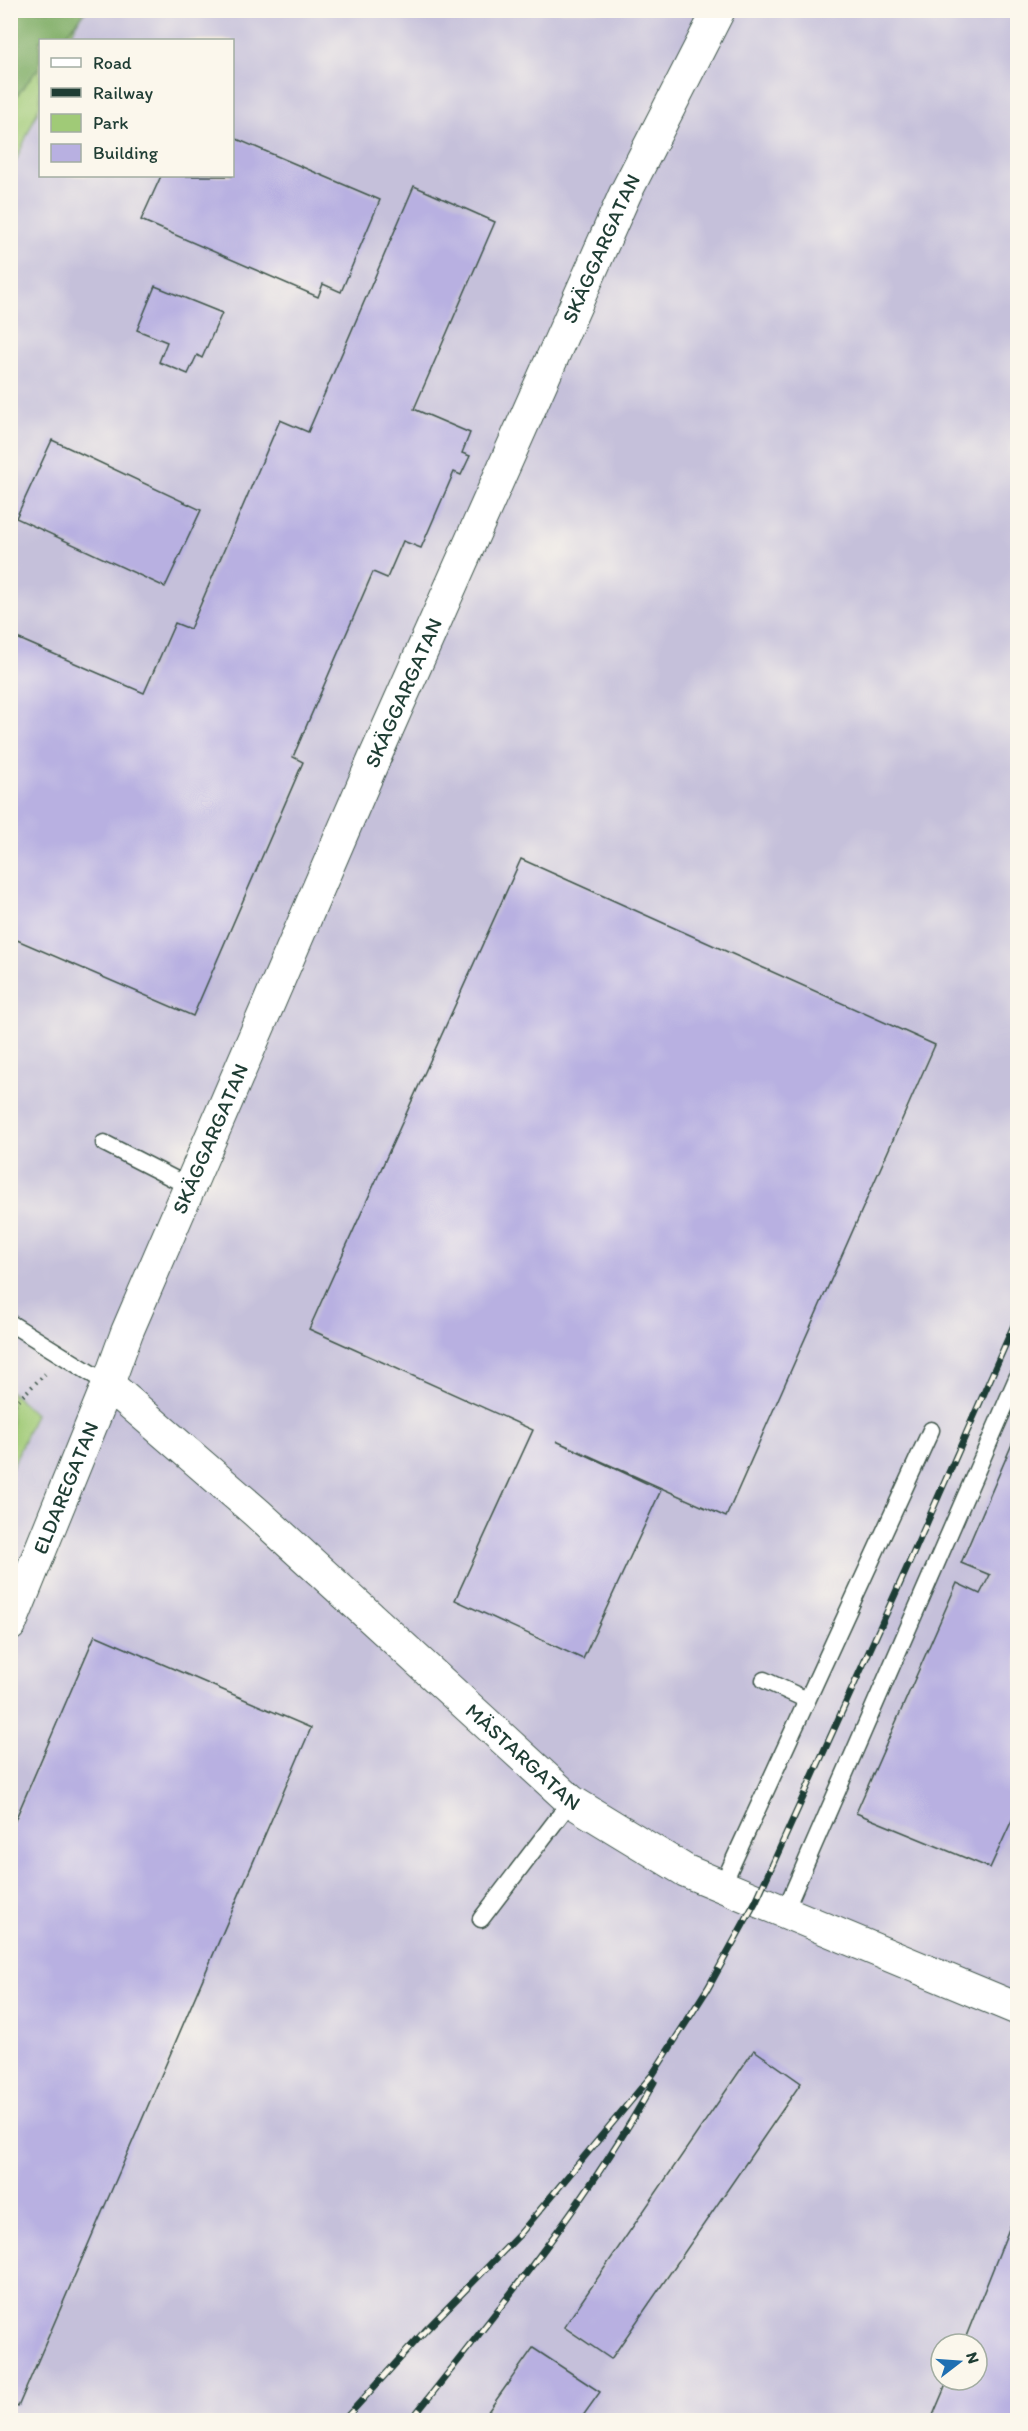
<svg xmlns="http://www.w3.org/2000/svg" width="1028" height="2431" viewBox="0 0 1028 2431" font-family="Itim,sans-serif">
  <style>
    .industrial { fill: #c5c0da; fill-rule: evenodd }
    .green { fill: #a0ca77; stroke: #608456; stroke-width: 1.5 }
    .forest { fill: #80ae68; stroke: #50764e; stroke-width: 1.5 }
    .building { fill: #b8b0e1 }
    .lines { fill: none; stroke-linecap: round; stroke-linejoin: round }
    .service-casing { stroke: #3f564b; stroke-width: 19 }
    .minor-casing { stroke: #3f564b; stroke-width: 34 }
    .path { stroke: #3f564b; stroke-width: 4; stroke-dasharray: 1.5 4.5; stroke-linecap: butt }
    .service { stroke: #fff; stroke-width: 16 }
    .minor { stroke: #fff; stroke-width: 32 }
    .rail-casing { stroke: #1f3d34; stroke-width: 7 }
    .rail { stroke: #fbf7ec; stroke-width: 4.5; stroke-dasharray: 14; stroke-linecap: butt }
    .labels { text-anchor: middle; stroke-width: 4.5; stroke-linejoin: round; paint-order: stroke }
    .street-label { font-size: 21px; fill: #1f3d34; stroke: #fbf7ec }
  </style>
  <rect width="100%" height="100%" fill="#fbf7ec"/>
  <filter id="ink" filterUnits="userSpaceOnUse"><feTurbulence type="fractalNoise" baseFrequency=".0167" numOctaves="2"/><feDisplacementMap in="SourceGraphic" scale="12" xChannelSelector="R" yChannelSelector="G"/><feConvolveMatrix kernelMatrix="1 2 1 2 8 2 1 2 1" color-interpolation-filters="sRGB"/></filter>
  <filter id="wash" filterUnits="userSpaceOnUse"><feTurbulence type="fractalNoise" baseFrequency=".008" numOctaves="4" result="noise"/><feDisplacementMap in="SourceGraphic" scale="24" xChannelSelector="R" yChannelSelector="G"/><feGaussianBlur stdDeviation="1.35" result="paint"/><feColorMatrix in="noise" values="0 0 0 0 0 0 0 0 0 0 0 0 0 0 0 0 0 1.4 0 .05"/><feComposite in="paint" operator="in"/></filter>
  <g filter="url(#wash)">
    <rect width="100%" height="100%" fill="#f2e7cd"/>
    <path class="industrial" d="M 86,11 L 1017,11 L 1017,2420 L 11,2420 L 11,103 L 40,66 L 40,176 L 232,176 L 232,40 L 61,40 ZM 941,2344 L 977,2344 L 977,2380 L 941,2380 Z"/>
    <g class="green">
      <path d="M 11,11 L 82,11 L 69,40 L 40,40 L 40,105 L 11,172 Z"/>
      <path d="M 11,1392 L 35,1414 L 11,1470 Z"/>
    </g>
    <path class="forest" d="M 11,10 L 86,11 L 61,40 L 40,40 L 40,66 L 11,103 Z"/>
    <g id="blocks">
      <g class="building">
        <path d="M 232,137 L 380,200 L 341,292 L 323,284 L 318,297 L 141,220 L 161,176 L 232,176 Z"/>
        <path d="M 414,186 L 495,222 L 414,409 L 470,433 L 462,453 L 470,456 L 461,475 L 454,472 L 421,548 L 403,541 L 387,578 L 373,572 L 293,757 L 303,762 L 193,1016 L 10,937 L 10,635 L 144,693 L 175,623 L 190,629 L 280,420 L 308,432 Z"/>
        <path d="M 155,286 L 222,313 L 202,358 L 197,355 L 188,374 L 159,362 L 167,342 L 137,330 Z"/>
        <path d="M 52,440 L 201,510 L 165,587 L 16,518 Z"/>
        <path d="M 521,859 L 935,1045 L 726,1517 L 556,1441 L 661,1490 L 583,1659 L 455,1600 L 533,1430 L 309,1329 Z"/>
        <path d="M 1018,1430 L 1018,1807 L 990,1868 L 856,1813 L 957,1583 L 980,1594 L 990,1575 L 961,1563 Z"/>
        <path d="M 95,1635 L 311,1728 L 18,2407 L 10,2403 L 10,1832 Z"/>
        <path d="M 754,2050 L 801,2083 L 611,2359 L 564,2327 Z"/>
        <path d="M 1017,2209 L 1018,2420 L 931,2420 L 948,2380 L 977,2380 L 977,2344 L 963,2344 Z"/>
        <path d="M 533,2348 L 600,2392 L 580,2420 L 482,2420 Z"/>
      </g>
    </g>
  </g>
  <g filter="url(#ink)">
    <use href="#blocks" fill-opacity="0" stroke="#3f564b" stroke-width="1.5"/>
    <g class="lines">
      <defs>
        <g id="service">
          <path d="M 104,1143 L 190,1187"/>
          <path d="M 10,1323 L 108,1384"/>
          <path d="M 764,1680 L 807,1700"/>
          <path d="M 722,1886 L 931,1430"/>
          <path d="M 784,1913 L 1018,1376"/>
          <path d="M 481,1919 L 571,1801"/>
        </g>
        <g id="minor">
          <path id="s1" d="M 108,1384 L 257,1513 L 571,1801 L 686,1871 L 1018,2009"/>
          <path id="s2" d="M 10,1625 L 108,1384 L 127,1332 L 375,757 L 625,194 L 719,10"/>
        </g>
      </defs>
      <use href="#service" class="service-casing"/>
      <use href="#minor" class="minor-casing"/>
      <path class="path" d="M 10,1408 L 45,1374"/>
      <use href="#service" class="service"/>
      <use href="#minor" class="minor"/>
      <defs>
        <g id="rail">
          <path d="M 344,2420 L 425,2331 L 520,2234 L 653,2074 L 708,1988 L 756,1901 L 906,1570 L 1018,1316"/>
          <path d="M 411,2420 C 497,2311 587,2203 654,2082"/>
        </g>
      </defs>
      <use href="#rail" class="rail-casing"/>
      <use href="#rail" class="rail"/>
    </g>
  </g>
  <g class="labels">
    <g class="street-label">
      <text dy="7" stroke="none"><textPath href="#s2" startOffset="1498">SKÄGGARGATAN</textPath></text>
      <text dy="7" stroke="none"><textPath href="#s2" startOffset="1012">SKÄGGARGATAN</textPath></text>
      <text dy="7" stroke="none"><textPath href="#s2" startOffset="526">SKÄGGARGATAN</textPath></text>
      <text dy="7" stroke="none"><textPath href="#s2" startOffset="148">ELDAREGATAN</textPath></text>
      <text dy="7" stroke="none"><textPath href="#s1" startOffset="558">MÄSTARGATAN</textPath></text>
    </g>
  </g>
  <rect width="1028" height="2431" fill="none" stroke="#fbf7ec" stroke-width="36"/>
  <rect x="39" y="39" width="195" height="138" fill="#fbf7ec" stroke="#a3ada2" stroke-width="1.5"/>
  <rect x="51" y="58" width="30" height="9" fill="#ffffff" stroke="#a3ada2" stroke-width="1.5"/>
  <text x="93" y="69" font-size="18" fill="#1f3d34">Road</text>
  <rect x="51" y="88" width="30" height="9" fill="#1f3d34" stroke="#a3ada2" stroke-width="1.5"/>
  <text x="93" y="99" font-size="18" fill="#1f3d34">Railway</text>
  <rect x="51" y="114" width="30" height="18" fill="#a0ca77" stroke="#a3ada2" stroke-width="1.5"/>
  <text x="93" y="129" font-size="18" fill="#1f3d34">Park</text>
  <rect x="51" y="144" width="30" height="18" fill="#b8b0e1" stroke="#a3ada2" stroke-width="1.5"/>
  <text x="93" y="159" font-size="18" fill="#1f3d34">Building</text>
  <g transform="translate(959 2362) rotate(73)"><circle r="28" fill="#fbf7ec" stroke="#a3ada2" stroke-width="1.5"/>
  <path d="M0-4.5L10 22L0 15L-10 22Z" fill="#1f6fb2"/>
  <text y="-9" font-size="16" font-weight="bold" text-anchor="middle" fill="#1f3d34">N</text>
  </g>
</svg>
